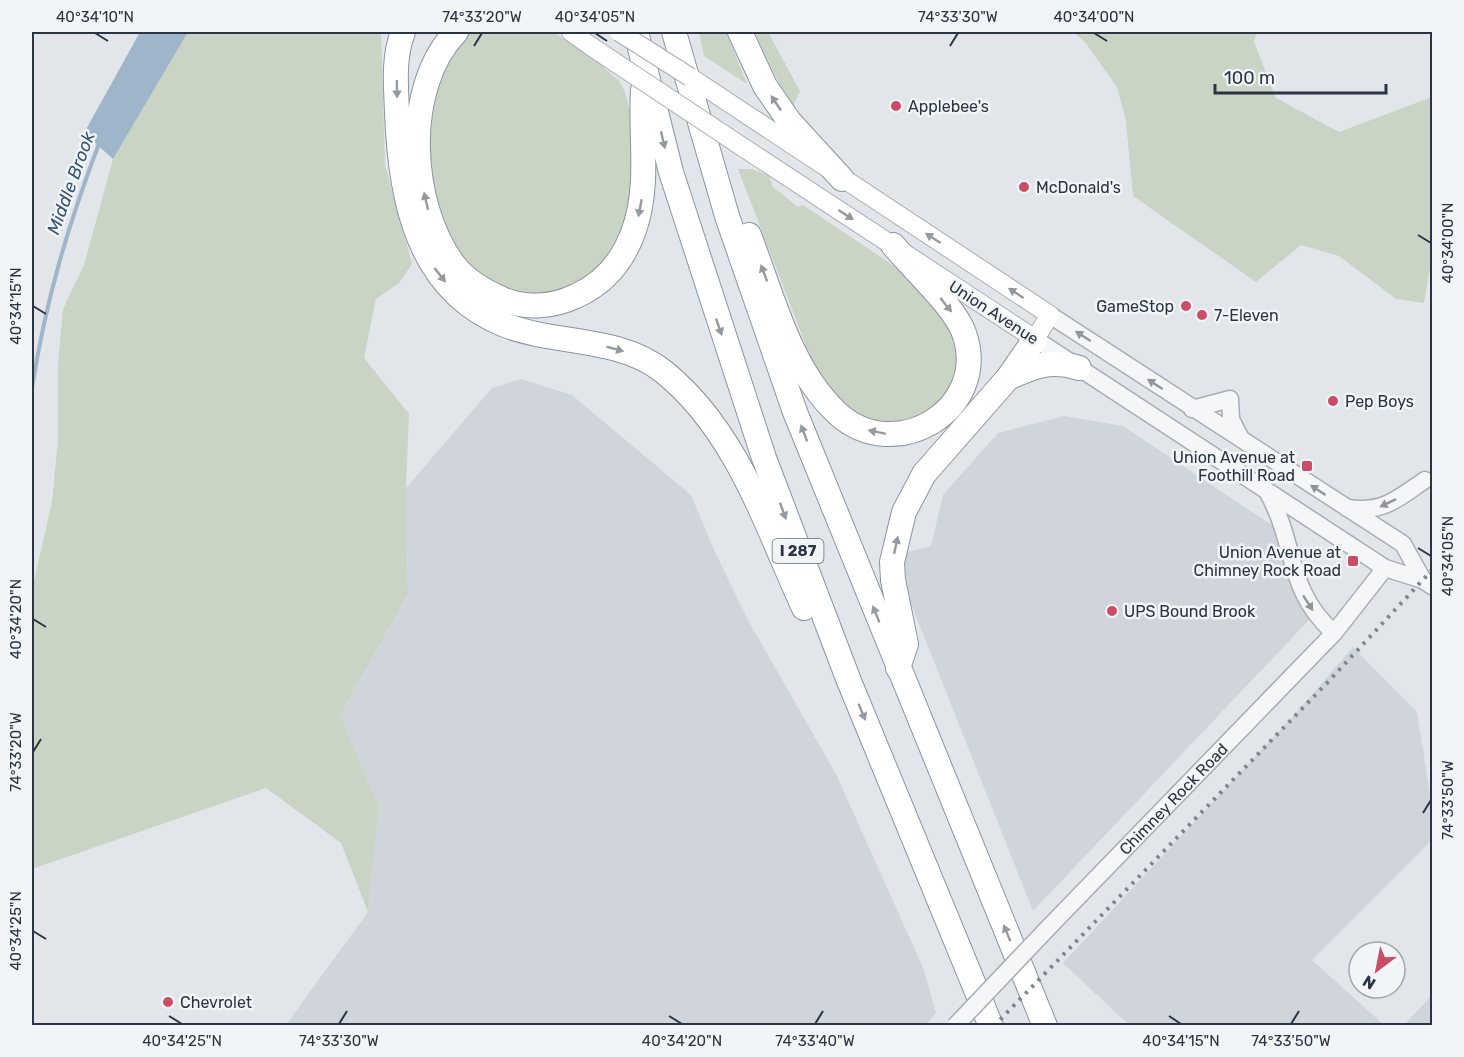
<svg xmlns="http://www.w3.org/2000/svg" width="1464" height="1057" viewBox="0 0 1464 1057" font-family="Rubik,sans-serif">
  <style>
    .built { fill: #d0d5dc }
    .green { fill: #c9d4c4 }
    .water { fill: #9fb5c9 }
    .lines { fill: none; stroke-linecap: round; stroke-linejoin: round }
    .stream { stroke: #9fb5c9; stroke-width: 4 }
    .tertiary-casing { stroke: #a7adb4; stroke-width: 19 }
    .secondary-casing { stroke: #a7adb4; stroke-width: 20 }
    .motorway-casing { stroke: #8a94a0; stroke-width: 26 }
    .tertiary { stroke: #f5f6f8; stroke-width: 16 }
    .secondary { stroke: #fff; stroke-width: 18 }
    .motorway { stroke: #fff; stroke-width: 24 }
    .rail { stroke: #7c8693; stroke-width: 4; stroke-dasharray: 3 6; stroke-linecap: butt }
    .tertiary-bridge-casing { stroke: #a7adb4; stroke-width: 19; stroke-linecap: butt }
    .secondary-bridge-casing { stroke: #a7adb4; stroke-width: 20; stroke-linecap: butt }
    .tertiary-bridge { stroke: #f5f6f8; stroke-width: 16 }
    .secondary-bridge { stroke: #fff; stroke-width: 18 }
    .oneway { fill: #959aa0 }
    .oneway2 { fill: #90959d }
    .ticks { fill: none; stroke: #2b3442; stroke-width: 2 }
    .poi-dot { fill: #ca4d66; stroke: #f2f5f7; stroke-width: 2 }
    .labels { text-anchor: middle; stroke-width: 5; stroke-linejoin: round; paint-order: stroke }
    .shield { fill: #f2f5f7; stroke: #676e78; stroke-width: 1.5 }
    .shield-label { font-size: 15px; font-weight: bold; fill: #2b3442 }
    .poi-label { font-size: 16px; fill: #2b3442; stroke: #f2f5f7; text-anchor: start }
    .street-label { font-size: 16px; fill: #2b3442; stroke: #f2f5f7 }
    .water-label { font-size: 18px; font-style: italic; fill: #365574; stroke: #f2f5f7 }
    .neatline { fill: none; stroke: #2b3442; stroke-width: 2 }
    .ticks-label { font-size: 15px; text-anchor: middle; fill: #2b3442 }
  </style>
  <rect width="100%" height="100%" fill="#e2e6ea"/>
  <g class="built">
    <path d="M 521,379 L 572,395 L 691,495 L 715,552 L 749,622 L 836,774 L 924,970 L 936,1013 L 925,1026 L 285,1026 L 368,912 L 379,807 L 340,715 L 408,594 L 406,488 L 492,388 Z"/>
    <path d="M 1064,416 L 1123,426 L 1282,532 L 1292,589 L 1311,618 L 1033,911 L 892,556 L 931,546 L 943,495 L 998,433 Z"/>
    <path d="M 1353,647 L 1417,712 L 1432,807 L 1432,840 L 1312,960 L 1384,1025 L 1129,1025 L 1063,963 L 1294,715 Z"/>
    <path d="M 1432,995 L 1432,1025 L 1404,1025 Z"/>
  </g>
  <g class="green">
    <path d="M 188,32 L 381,32 L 385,165 L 412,264 L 399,283 L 376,299 L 364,358 L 409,414 L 406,488 L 408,594 L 340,715 L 379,807 L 368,912 L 341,843 L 266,788 L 32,869 L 32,590 L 52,502 L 58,440 L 58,364 L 63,309 L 84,265 L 113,159 Z"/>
    <path d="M 465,32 L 554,32 L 599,63 L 619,81 L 625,92 L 634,126 L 634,203 L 608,264 L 570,292 L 522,297 L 467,268 L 436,210 L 427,123 L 429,98 Z"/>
    <path d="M 699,32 L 726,32 L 747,84 L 704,56 Z"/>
    <path d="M 754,32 L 768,32 L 800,91 L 792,109 Z"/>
    <path d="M 1073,32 L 1257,32 L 1254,42 L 1276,98 L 1339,132 L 1432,97 L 1432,255 L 1424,303 L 1396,299 L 1339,256 L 1301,245 L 1256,282 L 1133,196 L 1126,121 L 1117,87 L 1085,42 Z"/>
    <path d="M 738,169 L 752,169 L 769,176 L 773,187 L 798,207 L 803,205 L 903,272 L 957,334 L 956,388 L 921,422 L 873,423 L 838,404 L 803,352 L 805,343 Z"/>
  </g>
  <path class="water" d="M 140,32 L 188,32 L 113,159 L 84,133 Z"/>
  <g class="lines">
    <path class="stream" d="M 32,388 C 46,299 68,225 100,141"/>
    <defs>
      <g id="tertiary">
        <path d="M 1050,315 L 1403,544 L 1423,580"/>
        <path d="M 1035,339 L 1385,568 L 1423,580 L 1432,586"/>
        <path d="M 1192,409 L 1230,399 L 1231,419 L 1241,439"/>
        <path d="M 1268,493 C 1297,546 1286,590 1334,633"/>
        <path d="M 1347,508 C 1384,513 1397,499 1425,480"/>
        <path id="s1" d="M 1048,928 L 1334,633 L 1385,568"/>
      </g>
      <g id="secondary">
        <path d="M 571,32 L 592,47"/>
        <path d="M 690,77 L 1050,315 L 1035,339 L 744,148"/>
      </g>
      <g id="motorway">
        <path d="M 403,32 C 393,58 396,85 397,112 C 400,196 416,290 505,325 C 556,345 619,336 664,372 C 737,431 766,526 804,608"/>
        <path d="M 456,32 C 402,88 409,205 454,265 C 466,281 484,291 502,299 C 526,309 553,307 576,296 C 605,283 624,259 634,230 C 650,185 640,136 643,90"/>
        <path d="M 636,32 L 671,172 L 764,458 L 849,681 L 991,1026"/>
        <path d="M 674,32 L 727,216 L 795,412 L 1045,1026"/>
        <path d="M 740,32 L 765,86 L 789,121 L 842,179"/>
        <path d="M 749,235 C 772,294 789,368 837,413 C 895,467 991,409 964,333 C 955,307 912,268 893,245"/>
        <path d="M 1008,378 C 1034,366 1051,359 1079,368"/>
        <path d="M 898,668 L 906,644 L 893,580 L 892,562 L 904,512 L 924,474 L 1008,378 L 1035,339"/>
      </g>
    </defs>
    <use href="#tertiary" class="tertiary-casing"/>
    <use href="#secondary" class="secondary-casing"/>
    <use href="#motorway" class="motorway-casing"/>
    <use href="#tertiary" class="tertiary"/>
    <use href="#secondary" class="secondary"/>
    <use href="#motorway" class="motorway"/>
    <path class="rail" d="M 994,1026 L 1327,683 L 1432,570"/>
    <defs>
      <path id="tertiary-bridge" d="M 955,1026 L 1048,928"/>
      <g id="secondary-bridge">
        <path d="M 619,32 L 690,77"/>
        <path d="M 592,47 L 744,148"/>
      </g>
    </defs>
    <use href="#tertiary-bridge" class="tertiary-bridge-casing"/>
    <use href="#secondary-bridge" class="secondary-bridge-casing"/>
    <use href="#tertiary-bridge" class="tertiary-bridge"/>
    <use href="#secondary-bridge" class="secondary-bridge"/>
  </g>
  <defs><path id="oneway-solid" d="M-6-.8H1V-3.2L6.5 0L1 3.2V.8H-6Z" transform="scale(1.5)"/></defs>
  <g class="oneway">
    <use href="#oneway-solid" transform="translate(397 89) rotate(89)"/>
    <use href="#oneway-solid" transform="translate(776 103) rotate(-124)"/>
    <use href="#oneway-solid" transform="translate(663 140) rotate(77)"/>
    <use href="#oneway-solid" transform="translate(426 201) rotate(-103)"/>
    <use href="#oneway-solid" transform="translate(640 208) rotate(101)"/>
    <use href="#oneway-solid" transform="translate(846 215) rotate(33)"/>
    <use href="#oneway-solid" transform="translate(933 238) rotate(-147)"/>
    <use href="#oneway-solid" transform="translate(764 273) rotate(-111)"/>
    <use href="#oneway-solid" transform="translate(440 275) rotate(52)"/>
    <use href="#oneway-solid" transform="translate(1016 293) rotate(-147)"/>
    <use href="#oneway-solid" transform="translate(946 305) rotate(51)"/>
    <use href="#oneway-solid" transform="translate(719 327) rotate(71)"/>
    <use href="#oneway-solid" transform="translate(615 349) rotate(15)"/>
    <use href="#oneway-solid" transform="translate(877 432) rotate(-168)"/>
    <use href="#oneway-solid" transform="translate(804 433) rotate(-111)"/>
    <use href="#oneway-solid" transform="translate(783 511) rotate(70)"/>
    <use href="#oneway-solid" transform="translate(896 545) rotate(-78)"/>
    <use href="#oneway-solid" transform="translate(876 614) rotate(-112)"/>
    <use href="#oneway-solid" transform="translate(862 712) rotate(67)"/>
    <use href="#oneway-solid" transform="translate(1007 933) rotate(-112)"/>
  </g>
  <g class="oneway2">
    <use href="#oneway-solid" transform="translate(1083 336) rotate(-147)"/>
    <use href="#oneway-solid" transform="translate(1155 384) rotate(-147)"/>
    <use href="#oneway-solid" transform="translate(1318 490) rotate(-147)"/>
    <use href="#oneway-solid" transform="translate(1388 503) rotate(154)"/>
    <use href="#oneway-solid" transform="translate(1308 603) rotate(57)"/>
  </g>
  <path class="ticks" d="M 95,33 L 108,41M 595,33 L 607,41M 1094,33 L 1107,41M 474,46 L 482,33M 950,46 L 958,33M 1418,235 L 1431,243M 33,306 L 46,314M 1418,548 L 1431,556M 33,619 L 46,627M 33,752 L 41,739M 1423,813 L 1431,800M 33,931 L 46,939M 169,1016 L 182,1024M 669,1016 L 682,1024M 1169,1016 L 1181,1024M 339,1024 L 347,1011M 815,1024 L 823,1011M 1291,1024 L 1299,1011"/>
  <g class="poi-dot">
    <circle cx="896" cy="106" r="6"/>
    <circle cx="1024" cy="187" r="6"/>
    <circle cx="1186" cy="306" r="6"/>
    <circle cx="1202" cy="315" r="6"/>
    <circle cx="1333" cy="401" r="6"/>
    <rect x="1301" y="460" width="12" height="12" rx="3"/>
    <rect x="1347" y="555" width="12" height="12" rx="3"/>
    <circle cx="1112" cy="611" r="6"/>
    <circle cx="168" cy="1002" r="6"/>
  </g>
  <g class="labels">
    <rect class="shield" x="772.5" y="539" width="51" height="24" rx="4.5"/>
    <g class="shield-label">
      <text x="798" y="556">I 287</text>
    </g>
    <g class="poi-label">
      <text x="908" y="112">Applebee's</text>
      <text x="1036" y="193">McDonald's</text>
      <text x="1174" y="312" text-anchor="end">GameStop</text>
      <text x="1214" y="321">7-Eleven</text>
      <text x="1345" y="407">Pep Boys</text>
      <text x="1295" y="463" text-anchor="end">Union Avenue at<tspan x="1295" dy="18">Foothill Road</tspan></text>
      <text x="1341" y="558" text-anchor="end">Union Avenue at<tspan x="1341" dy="18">Chimney Rock Road</tspan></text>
      <text x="1124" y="617">UPS Bound Brook</text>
      <text x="180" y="1008">Chevrolet</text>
    </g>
    <g class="street-label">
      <text transform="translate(994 312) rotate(33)" y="6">Union Avenue</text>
      <text dy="6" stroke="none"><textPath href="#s1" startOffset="180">Chimney Rock Road</textPath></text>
    </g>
    <g class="water-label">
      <text transform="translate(71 183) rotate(-70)" y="6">Middle Brook</text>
    </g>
  </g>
  <rect width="1464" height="1057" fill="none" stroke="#f2f5f7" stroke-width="66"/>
  <g transform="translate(1377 970) rotate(212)"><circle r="28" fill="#f2f5f7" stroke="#a2a8af" stroke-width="1.5"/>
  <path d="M0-4.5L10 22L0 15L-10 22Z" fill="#ca4d66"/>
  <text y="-9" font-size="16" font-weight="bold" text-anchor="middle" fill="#2b3442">N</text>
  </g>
  <path d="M1215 84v9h171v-9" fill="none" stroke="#2b3442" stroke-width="3"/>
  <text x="1224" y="84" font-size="18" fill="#2b3442" stroke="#f2f5f7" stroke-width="4.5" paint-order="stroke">100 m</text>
  <rect x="33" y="33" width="1398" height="991" class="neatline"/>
  <g class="ticks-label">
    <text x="95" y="22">40°34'10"N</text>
    <text x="482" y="22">74°33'20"W</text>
    <text x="595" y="22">40°34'05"N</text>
    <text x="958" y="22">74°33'30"W</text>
    <text x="1094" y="22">40°34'00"N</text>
    <text transform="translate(1448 243) rotate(-90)" y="5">40°34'00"N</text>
    <text transform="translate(16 306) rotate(-90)" y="5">40°34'15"N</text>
    <text transform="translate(1448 556) rotate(-90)" y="5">40°34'05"N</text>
    <text transform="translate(16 619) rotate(-90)" y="5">40°34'20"N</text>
    <text transform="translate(16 752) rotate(-90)" y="5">74°33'20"W</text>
    <text transform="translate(1448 800) rotate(-90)" y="5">74°33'50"W</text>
    <text transform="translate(16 931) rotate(-90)" y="5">40°34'25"N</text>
    <text x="182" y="1046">40°34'25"N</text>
    <text x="339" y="1046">74°33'30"W</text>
    <text x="682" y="1046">40°34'20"N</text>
    <text x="815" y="1046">74°33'40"W</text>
    <text x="1181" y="1046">40°34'15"N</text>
    <text x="1291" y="1046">74°33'50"W</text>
  </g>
</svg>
